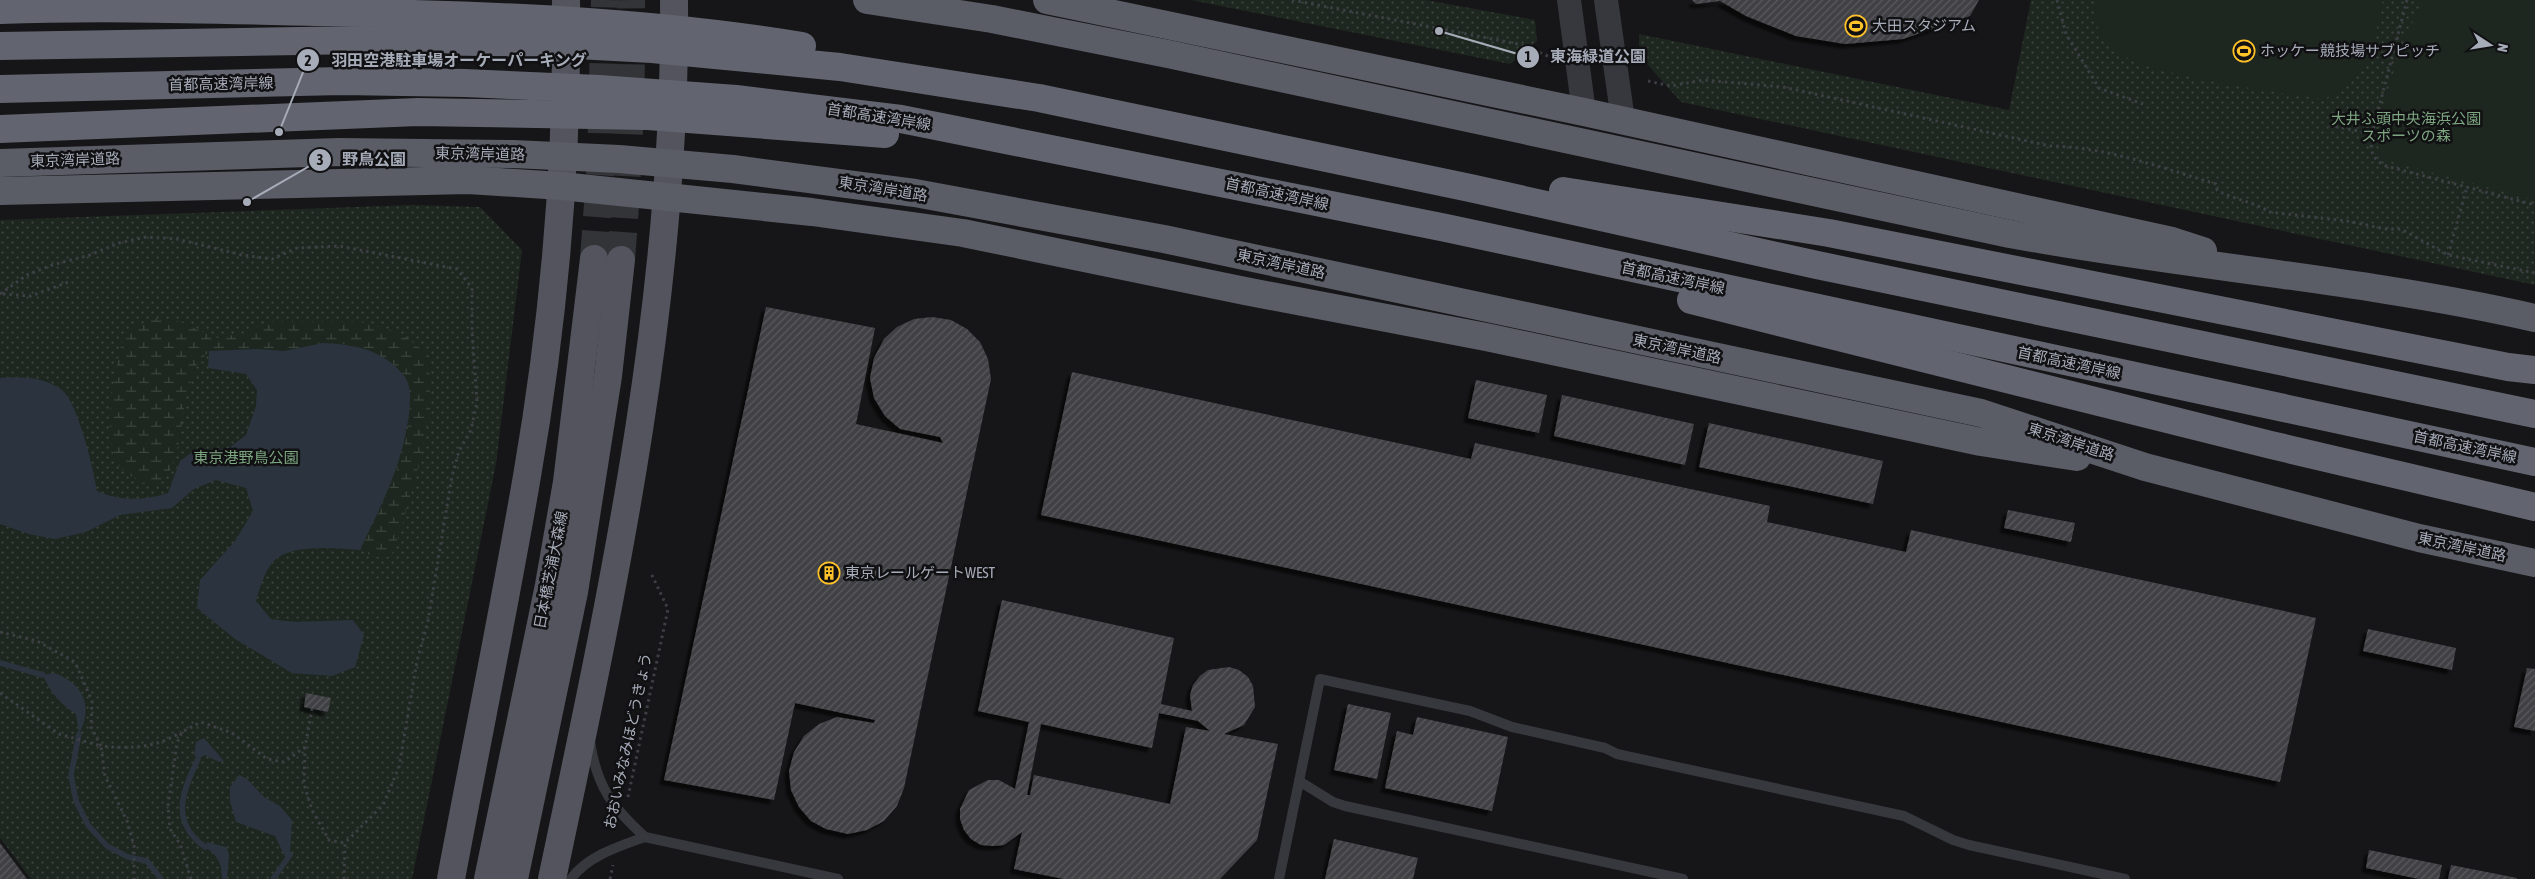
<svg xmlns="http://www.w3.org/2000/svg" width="2535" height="879" viewBox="0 0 2535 879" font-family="'Asap Condensed','Noto Sans JP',sans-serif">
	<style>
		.grass { fill: url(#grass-dots) }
		.wetland { fill: url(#wetland-marsh) }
		.pitch { fill: #1e271f }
		.water { fill: #2b343e }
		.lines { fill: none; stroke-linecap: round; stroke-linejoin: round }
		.stream { stroke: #2b343e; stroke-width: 5.5 }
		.building { fill: url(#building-hatch); fill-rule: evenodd; filter: url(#shadow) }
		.primary-tunnel { stroke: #333438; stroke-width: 28; stroke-dasharray: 28 14; stroke-linecap: butt }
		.path { stroke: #3d3f45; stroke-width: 3; stroke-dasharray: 2.5 4; stroke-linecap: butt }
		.service { stroke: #37383e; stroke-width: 10 }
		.tertiary { stroke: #37383e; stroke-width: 24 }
		.primary { stroke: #53545d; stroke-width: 28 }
		.trunk { stroke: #5a5c66; stroke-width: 28 }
		.motorway { stroke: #62656f; stroke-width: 28 }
		.labels { text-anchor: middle; stroke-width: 5; stroke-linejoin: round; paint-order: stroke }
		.poi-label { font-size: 15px; fill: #a7acb9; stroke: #111113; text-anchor: start }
		.street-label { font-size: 15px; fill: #a7acb9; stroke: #111113 }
		.park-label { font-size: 15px; fill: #7da681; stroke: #111113 }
		.leader { fill: none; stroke: #a7acb9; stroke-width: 2 }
		.callout-dot { fill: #a7acb9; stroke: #111113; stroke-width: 2 }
		.mark-label { font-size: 15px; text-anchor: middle; font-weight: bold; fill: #111 }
		.callout-label { font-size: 16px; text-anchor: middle; font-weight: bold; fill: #a7acb9; stroke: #111113; stroke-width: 5; stroke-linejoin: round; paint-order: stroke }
	</style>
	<defs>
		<pattern id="grass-dots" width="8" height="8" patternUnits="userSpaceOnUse" patternTransform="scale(1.25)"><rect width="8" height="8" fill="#1e271f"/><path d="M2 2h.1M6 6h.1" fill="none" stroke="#3c443d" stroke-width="1.8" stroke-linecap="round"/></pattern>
		<pattern id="wetland-marsh" width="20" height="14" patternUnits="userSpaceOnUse" patternTransform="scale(1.25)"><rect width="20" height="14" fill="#1e271f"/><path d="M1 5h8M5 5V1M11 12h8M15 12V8" fill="none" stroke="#3c443d"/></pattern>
		<pattern id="building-hatch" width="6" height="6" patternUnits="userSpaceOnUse" patternTransform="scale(1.25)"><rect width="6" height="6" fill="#404145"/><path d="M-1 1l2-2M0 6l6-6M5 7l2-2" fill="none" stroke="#595a5e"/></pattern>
		<filter id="shadow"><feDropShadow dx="-4.5" dy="4.5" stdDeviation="1" flood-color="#0009"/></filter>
	</defs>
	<rect width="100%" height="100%" fill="#161618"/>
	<g class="grass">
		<polygon points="1191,0 1426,0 1535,20 1537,41 1510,64"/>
		<polygon points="2031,0 2535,0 2535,285 1681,102 1639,55 1639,34 2009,110"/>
		<polygon points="411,205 480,207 522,250 496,464 412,879 31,879 0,838 0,220"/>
	</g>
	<path class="wetland" d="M153,318L181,322L216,338L245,333L266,322H361L400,333L429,355L430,411L420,461L401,529L391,557H374L360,550C385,498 421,438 406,378L352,344L323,343L284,351L257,349L209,351L196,366L186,396L179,443L170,472L154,490C144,483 130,477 122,469C97,444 117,364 124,333Z"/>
	<g class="pitch">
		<path d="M2095,0H2383L2371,56L2353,80L2325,99C2279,92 2138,76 2109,46C2096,33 2095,17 2095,0Z"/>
		<path d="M2422,0H2535V200L2390,161L2379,151C2373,114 2407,36 2422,0Z"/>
	</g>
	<g class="water">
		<path d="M323,343C354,344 385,350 405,377C412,387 410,402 409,414C402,467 382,503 360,550C337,548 289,543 273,562C264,572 260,588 256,601L271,619L294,622L353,620L364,635L355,667L332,676L292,673L235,639L197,608L200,580L235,541L253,511L246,488L216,480L194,489L172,508L120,515L86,532L55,539L29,534L0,524V378C21,376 45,377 62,390C78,403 94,470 97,491C119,501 144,501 168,493L180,461L191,453L229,448L246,435L256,406L257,390L246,374L208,368L209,351L257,349L284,351Z"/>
		<path d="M55,673C83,684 94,706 79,734L76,714C60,704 50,692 43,675Z"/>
		<polygon points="204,738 224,761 219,762 205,755 198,759 194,755 196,742"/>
		<polygon points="239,775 247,779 264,797 280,806 292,820 290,855 285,857 275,836 236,822 230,801 230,787"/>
		<path d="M207,842L226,847L229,854L227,879H222C222,863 218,856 205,847Z"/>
	</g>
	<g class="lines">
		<g class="stream">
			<polyline points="0,663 43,675"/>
			<polyline points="79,734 71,775 76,801 88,825 107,846 128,857 147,861 161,879"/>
			<path d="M198,759C182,792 170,822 205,847"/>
			<polyline points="273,879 290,855"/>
		</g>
	</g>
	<g class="building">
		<polygon points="1692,0 1979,0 1970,16 1903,39 1845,44 1796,36 1746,16 1720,1 1696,4"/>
		<polygon points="766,307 875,328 856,424 943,443 940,437 900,429 885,416 874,398 870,378 874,358 884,339 897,327 914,319 932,317 951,320 967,329 980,342 988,359 991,379 904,788 897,806 884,821 867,830 848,834 826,829 811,821 799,807 791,790 789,771 794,752 804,736 819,724 837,717 874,723 875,720 795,703 774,800 664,780"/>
		<polygon points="1072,372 1471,459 1475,443 1770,506 1767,522 1906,552 1911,530 2316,618 2280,782 1041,515"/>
		<polygon points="1476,380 1547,395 1539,433 1468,418"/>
		<polygon points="1562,395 1694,424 1685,465 1554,436"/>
		<polygon points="1709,423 1883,461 1873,504 1699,467"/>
		<polygon points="2008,510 2075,523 2071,542 2004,528"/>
		<path d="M1002,600L1174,638L1161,704L1192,711L1190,695L1193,685L1200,676L1208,670L1229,667L1239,670L1248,677L1253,686L1255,707L1244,725L1224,734L1278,744L1257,840L1220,879H1064L1014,869L1022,832L1004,845L993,846L981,845L971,839L964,830L960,819V809L969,790L988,780H999L1015,789L1029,722L978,711ZM1159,713L1198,721L1210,731L1186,727L1170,804L1034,775L1030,795H1027L1041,724L1152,748Z"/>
		<polygon points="2368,629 2456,648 2452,670 2363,651"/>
		<polygon points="2527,668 2535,669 2535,731 2514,727"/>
		<polygon points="306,693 331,698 328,712 304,707"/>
		<polygon points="1348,704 1391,713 1377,779 1334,770"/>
		<polygon points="1417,717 1508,737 1492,811 1385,788 1397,731 1413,735"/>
		<polygon points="1334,839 1418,858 1413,879 1325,879"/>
		<polygon points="0,843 27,879 0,879"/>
		<polygon points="2369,850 2442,865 2439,879 2419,879 2366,868"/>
		<polygon points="2451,865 2517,878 2517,879 2448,879"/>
	</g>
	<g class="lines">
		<g class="primary-tunnel">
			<polyline points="594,259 601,163 605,0"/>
			<path d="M621,260C628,173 632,87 631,0"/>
		</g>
		<g class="path">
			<polyline points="1292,0 1518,44 1550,57"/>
			<polyline points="2057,0 2066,34 2099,88 2143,104"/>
			<path d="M2407,0L2372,134C2370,150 2371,159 2386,166L2535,205"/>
			<path d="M1648,81L1671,86L1703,80L1783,87L2050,146C2106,147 2163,168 2216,184L2217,190C2234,200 2253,201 2269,212L2347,221L2386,229H2401L2448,255L2535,273"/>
			<polyline points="2329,125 2372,134"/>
			<polyline points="2448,255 2467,187"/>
			<polyline points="0,294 27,275 52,265 90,255 119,243 146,237 177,239 242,255 272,259 297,248 339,246 457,269 472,288 472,330 477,402 471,430 459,451 452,476 428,621 417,661 399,767 383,805 345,843 344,879"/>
			<polyline points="3,294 31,296 71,281"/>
			<path d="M0,632L37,641L75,662L92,701L91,727L101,746C129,749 157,748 181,732"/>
			<polyline points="0,693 59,734 101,746 105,776 127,821 134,846 134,879"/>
			<polyline points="305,747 304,784 312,810 329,840 345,843"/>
			<polyline points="628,797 668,609 651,573"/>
			<polyline points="191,879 180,844 170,829 168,806 177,743 182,732 201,722 232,733 267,759 284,762 305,747 312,709"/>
			<polyline points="610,879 613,865"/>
		</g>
		<g class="service">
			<path d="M590,742C597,787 612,807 645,837L838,879"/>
			<polyline points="1299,781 1333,802 1345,806 1683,879"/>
			<path d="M571,879C587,856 620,846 645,837"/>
			<polyline points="1279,879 1320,679 1470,711 1512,727 1605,748 1617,754 1904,816 1953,840 1969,845 2125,879"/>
		</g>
		<g class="tertiary">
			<polyline points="1569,0 1584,112"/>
			<polyline points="1606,0 1623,120"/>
		</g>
		<g class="primary">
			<path d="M451,879C476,745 504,610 527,476C554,321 568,157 566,0"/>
			<polyline points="488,879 549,585 567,482 594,259"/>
			<polyline points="514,879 574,592 608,376 621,260"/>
			<path d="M552,879C613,590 677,297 674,0"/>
		</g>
		<g class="trunk">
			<path d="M867,0L992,19L1168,54L2010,234C2184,266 2362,279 2535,318"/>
			<polyline points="1047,0 1584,112 2172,241 2203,251"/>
			<polyline points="0,163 339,152 513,154 619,159 733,169 915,193 1164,239 1981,413 2145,467 2419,538 2535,563"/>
			<polyline points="0,191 468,180 561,186 812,212 963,233 1245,291 1486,337 1981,442 2077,457"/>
		</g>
		<g class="motorway">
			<path d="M0,10C109,6 218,10 327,12C486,15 645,20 802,46"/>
			<polyline points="0,46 361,40 539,43 652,49 840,67 1039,98 1470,188 1817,265 2535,414"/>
			<polyline points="0,89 342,81 465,83 599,89 736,99 901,119 1446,228 2535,462"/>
			<polyline points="0,129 418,112 648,116 885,134"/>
			<polyline points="1563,191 1829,233 2508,367 2535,370"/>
			<polyline points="1691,300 2271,445 2535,507"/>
		</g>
	</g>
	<defs>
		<g id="stadium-ring" transform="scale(1.125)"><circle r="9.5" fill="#111113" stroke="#ffc228" stroke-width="1.5"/><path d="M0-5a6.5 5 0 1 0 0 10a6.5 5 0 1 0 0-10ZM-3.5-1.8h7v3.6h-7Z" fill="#ffc228"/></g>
		<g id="building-ring" transform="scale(1.125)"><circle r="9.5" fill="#111113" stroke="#ffc228" stroke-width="1.5"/><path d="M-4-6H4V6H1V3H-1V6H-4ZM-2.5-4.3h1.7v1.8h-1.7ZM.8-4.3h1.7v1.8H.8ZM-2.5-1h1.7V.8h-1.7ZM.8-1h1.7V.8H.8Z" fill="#ffc228"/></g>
	</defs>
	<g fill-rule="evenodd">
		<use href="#stadium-ring" x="1856" y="26"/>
		<use href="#stadium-ring" x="2244" y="51"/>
		<use href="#building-ring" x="829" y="573"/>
	</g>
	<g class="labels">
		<g class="poi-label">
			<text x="1872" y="31">大田スタジアム</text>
			<text x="2260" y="56">ホッケー競技場サブピッチ</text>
			<text x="845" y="578">東京レールゲートWEST</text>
		</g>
		<g class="street-label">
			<text transform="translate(221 84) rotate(-1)" y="5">首都高速湾岸線</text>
			<text transform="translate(879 117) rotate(9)" y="5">首都高速湾岸線</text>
			<text transform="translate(480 154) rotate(1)" y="5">東京湾岸道路</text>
			<text transform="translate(75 160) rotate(-2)" y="5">東京湾岸道路</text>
			<text transform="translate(883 189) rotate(9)" y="5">東京湾岸道路</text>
			<text transform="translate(1277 194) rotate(12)" y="5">首都高速湾岸線</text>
			<text transform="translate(1281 264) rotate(12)" y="5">東京湾岸道路</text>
			<text transform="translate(1673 278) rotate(12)" y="5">首都高速湾岸線</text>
			<text transform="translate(1677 349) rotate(12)" y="5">東京湾岸道路</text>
			<text transform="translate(2069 363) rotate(12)" y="5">首都高速湾岸線</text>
			<text transform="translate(2071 442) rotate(18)" y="5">東京湾岸道路</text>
			<text transform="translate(2465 447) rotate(12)" y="5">首都高速湾岸線</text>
			<text transform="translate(2462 547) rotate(12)" y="5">東京湾岸道路</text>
			<text transform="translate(551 570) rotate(-79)" y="5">日本橋芝浦大森線</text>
			<text transform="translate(628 741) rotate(-78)" y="5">おおいみなみほどうきょう</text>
		</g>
		<g class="park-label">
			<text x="2406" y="124">大井ふ頭中央海浜公園<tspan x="2406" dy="17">スポーツの森</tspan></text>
			<text x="246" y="463">東京港野鳥公園</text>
		</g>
	</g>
	<path class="leader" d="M1439 31L1528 57M279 132L308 60M247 202L320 160"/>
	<g class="callout-dot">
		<circle cx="1439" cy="31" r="5"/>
		<circle cx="279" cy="132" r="5"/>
		<circle cx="247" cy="202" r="5"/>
		<circle cx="1528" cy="57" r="12"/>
		<circle cx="308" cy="60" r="12"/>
		<circle cx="320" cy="160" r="12"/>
	</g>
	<g class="mark-label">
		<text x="1528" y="62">1</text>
		<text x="308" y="66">2</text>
		<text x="320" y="165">3</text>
	</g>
	<g class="callout-label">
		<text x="1598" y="62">東海緑道公園</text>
		<text x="459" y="66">羽田空港駐車場オーケーパーキング</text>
		<text x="374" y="165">野鳥公園</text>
	</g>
	<g transform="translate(2490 45) rotate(102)" stroke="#111113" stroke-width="4" paint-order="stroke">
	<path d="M0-4L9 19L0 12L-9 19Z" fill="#a7acb9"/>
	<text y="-8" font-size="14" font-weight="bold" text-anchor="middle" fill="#a7acb9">N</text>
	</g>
</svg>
